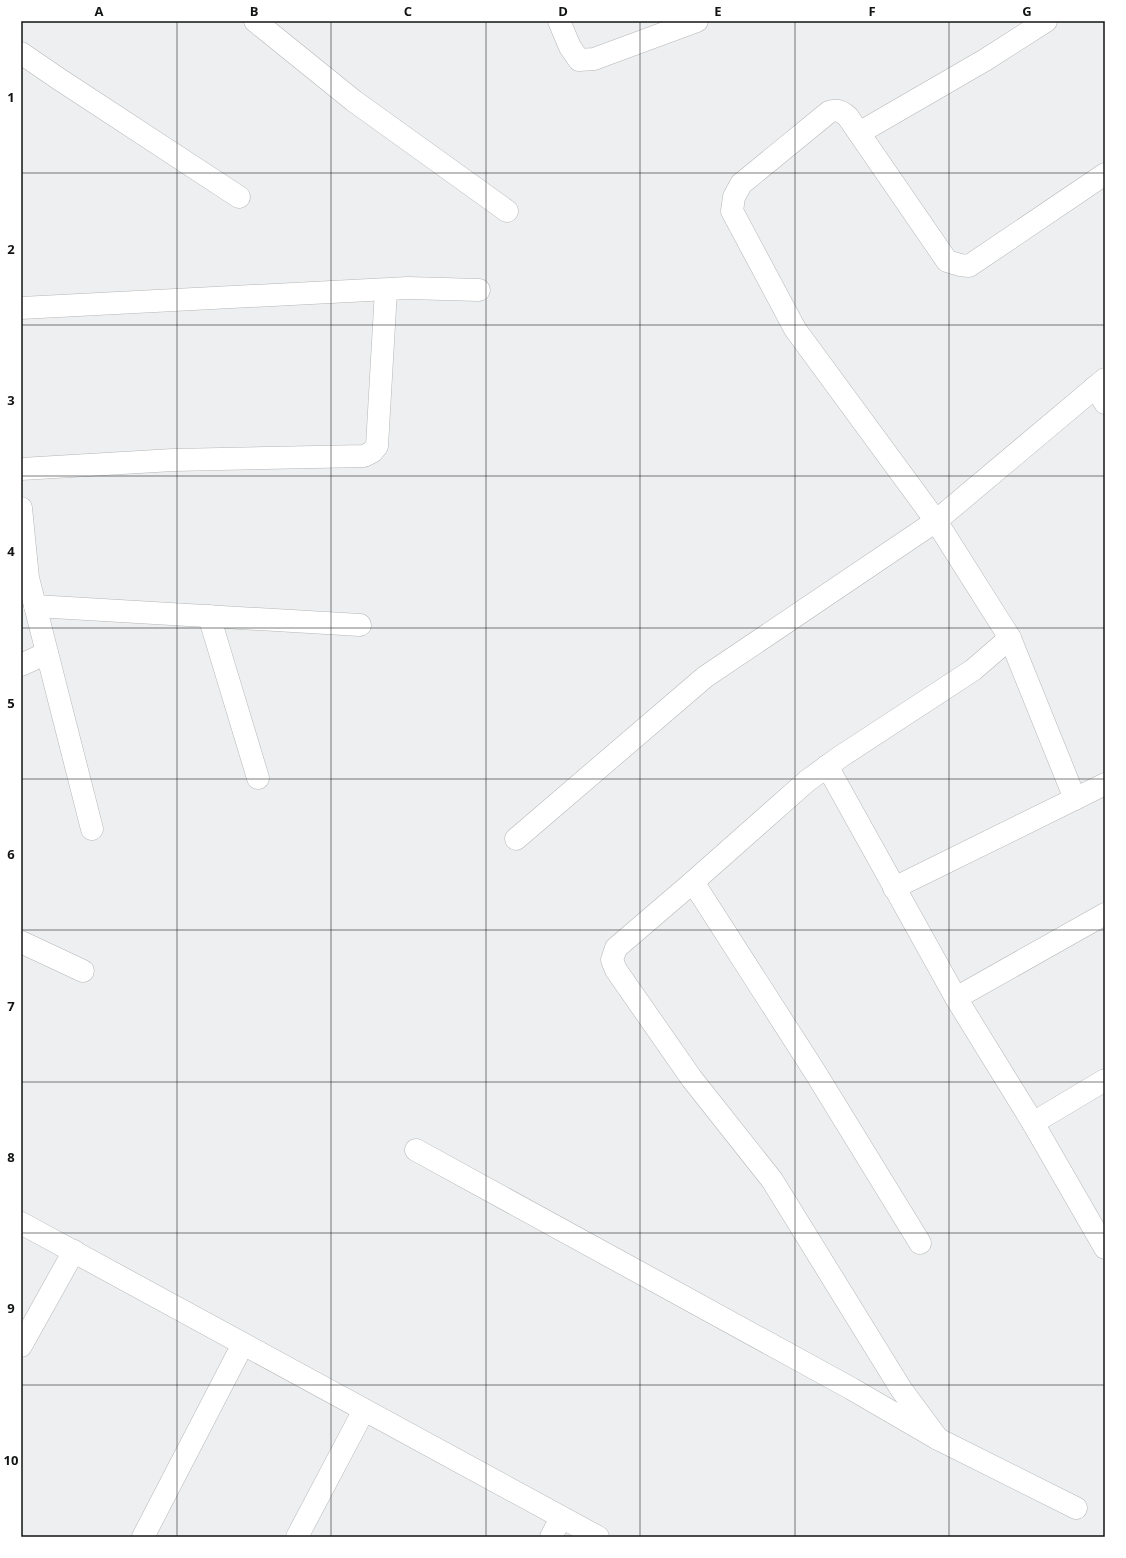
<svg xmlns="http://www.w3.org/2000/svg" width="1126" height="1558" viewBox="0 0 1126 1558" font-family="'Open Sans',sans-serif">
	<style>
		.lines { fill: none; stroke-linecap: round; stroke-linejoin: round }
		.minor-casing { stroke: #b5b6b7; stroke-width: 23 }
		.minor { stroke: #fff; stroke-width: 22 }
		.grid { fill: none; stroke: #121313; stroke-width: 1; stroke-opacity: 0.55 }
		.neatline { fill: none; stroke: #121313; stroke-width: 1.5 }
		.grid-label { font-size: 13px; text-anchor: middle; font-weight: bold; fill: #121313 }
	</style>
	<rect width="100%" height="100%" fill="#eeeff0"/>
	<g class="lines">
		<g class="minor-casing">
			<g id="minor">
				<polyline points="255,21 354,101 507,211"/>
				<polyline points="559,21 570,47 579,60 594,59 697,21"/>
				<polyline points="21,53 59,79 239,197"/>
				<polyline points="859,133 985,60 1046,21"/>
				<polyline points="21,308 408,288 479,290"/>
				<polyline points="1095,387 1105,403"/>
				<polyline points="21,469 173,460 364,456 372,452 377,446 386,290"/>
				<polyline points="21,508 28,578 92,829"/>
				<polyline points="35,606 360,625"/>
				<polyline points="209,616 258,778"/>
				<polyline points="21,665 47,653"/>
				<polyline points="827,766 956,998 1033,1123 1105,1248"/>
				<path d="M1075,799L1010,638L936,521L795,329L732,211L734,197L741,184L829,112C837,109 842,111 848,117L947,261L960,265L969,266L1105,174"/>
				<polyline points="516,839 705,677 936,521 1105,379"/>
				<polyline points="693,882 815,1072 920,1243"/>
				<polyline points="894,888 1105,784"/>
				<polyline points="21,942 83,971"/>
				<polyline points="956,998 1105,914"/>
				<polyline points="1033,1123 1105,1080"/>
				<polyline points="416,1150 852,1389 938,1439 1076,1508"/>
				<polyline points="21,1223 598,1537"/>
				<polyline points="21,1346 74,1251"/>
				<polyline points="938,1439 901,1389 772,1180 692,1079 616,970 612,960 616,948 693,882 807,781 840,757 973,670 1010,638"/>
				<polyline points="143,1537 243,1344"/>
				<polyline points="297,1537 364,1410"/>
				<polyline points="551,1537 561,1518"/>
			</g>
		</g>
		<use href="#minor" class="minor"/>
	</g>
	<path class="grid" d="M177,21V1537M331,21V1537M486,21V1537M640,21V1537M795,21V1537M949,21V1537M21,173H1105M21,325H1105M21,476H1105M21,628H1105M21,779H1105M21,930H1105M21,1082H1105M21,1233H1105M21,1385H1105"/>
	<rect width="1126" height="1558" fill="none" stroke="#ffffff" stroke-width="44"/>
	<rect x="22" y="22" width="1082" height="1514" class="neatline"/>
	<g class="grid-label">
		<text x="99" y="16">A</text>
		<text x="254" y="16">B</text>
		<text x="408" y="16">C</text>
		<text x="563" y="16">D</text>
		<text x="718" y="16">E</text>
		<text x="872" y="16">F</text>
		<text x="1027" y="16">G</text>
		<text x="11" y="102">1</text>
		<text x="11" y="254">2</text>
		<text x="11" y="405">3</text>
		<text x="11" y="556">4</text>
		<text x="11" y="708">5</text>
		<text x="11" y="859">6</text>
		<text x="11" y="1011">7</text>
		<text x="11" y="1162">8</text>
		<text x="11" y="1313">9</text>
		<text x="11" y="1465">10</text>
	</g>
</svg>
